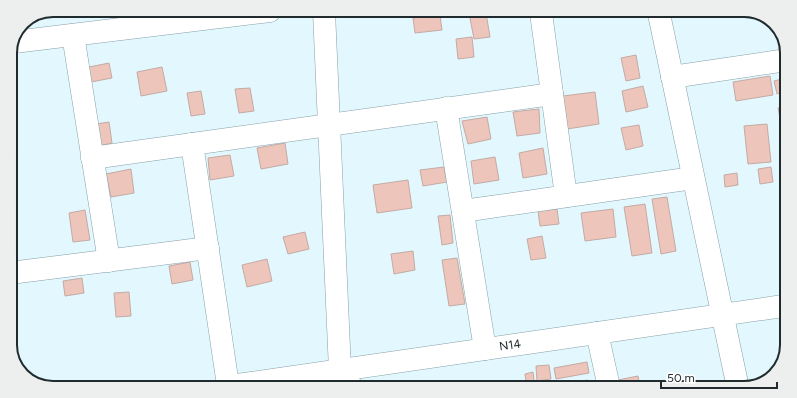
<svg xmlns="http://www.w3.org/2000/svg" width="797" height="398" viewBox="0 0 797 398" font-family="Figtree,sans-serif">
	<style>
		.building { fill: #edc5bb; stroke: #c4aaa4 }
		.lines { fill: none; stroke-linecap: round; stroke-linejoin: round }
		.minor-casing { stroke: #86a0a8; stroke-width: 23 }
		.major-casing { stroke: #86a0a8; stroke-width: 23 }
		.minor { stroke: #fff; stroke-width: 22 }
		.major { stroke: #fff; stroke-width: 22 }
		.labels { text-anchor: middle; stroke-width: 4; stroke-linejoin: round; paint-order: stroke }
		.street-label { font-size: 12px; fill: #212b2e; stroke: #fff }
		.rim { fill: none; stroke: #212b2e; stroke-width: 2 }
	</style>
	<rect width="100%" height="100%" fill="#e2f8fe"/>
	<g class="building">
		<polygon points="469,13 486,13 490,37 474,39"/>
		<polygon points="440,15 442,30 415,33 413,18"/>
		<polygon points="472,37 474,57 458,59 456,39"/>
		<polygon points="636,55 640,78 626,81 621,58"/>
		<polygon points="109,63 112,78 91,82 89,67"/>
		<polygon points="162,67 167,91 141,96 137,72"/>
		<polygon points="770,76 773,95 736,101 733,82"/>
		<polygon points="782,79 785,92 777,94 774,81"/>
		<polygon points="643,86 648,107 626,112 622,91"/>
		<polygon points="250,88 254,111 239,113 235,89"/>
		<polygon points="201,91 205,114 191,116 187,93"/>
		<polygon points="595,92 599,124 567,129 563,96"/>
		<polygon points="786,106 786,117 780,118 778,108"/>
		<polygon points="539,109 540,133 517,136 513,112"/>
		<polygon points="487,117 491,139 468,144 462,121"/>
		<polygon points="109,122 112,143 99,146 96,124"/>
		<polygon points="767,124 771,162 748,164 744,126"/>
		<polygon points="639,125 643,146 626,150 621,128"/>
		<polygon points="285,143 288,164 261,169 257,148"/>
		<polygon points="543,148 547,174 523,178 519,153"/>
		<polygon points="230,155 234,176 210,180 208,158"/>
		<polygon points="495,157 499,180 474,184 471,161"/>
		<polygon points="444,167 447,182 423,186 420,170"/>
		<polygon points="771,167 773,182 760,184 758,169"/>
		<polygon points="131,169 134,193 111,197 106,174"/>
		<polygon points="737,173 738,185 725,187 724,175"/>
		<polygon points="408,180 412,208 377,213 373,185"/>
		<polygon points="667,197 676,251 661,254 652,199"/>
		<polygon points="645,204 652,253 632,256 624,207"/>
		<polygon points="557,209 559,224 540,226 538,211"/>
		<polygon points="613,209 616,237 585,241 581,213"/>
		<polygon points="85,210 90,240 73,242 69,213"/>
		<polygon points="450,215 453,243 442,245 438,216"/>
		<polygon points="305,232 309,249 288,254 283,237"/>
		<polygon points="542,236 546,258 531,260 527,239"/>
		<polygon points="413,251 415,270 394,274 391,254"/>
		<polygon points="457,258 465,304 449,306 442,260"/>
		<polygon points="267,259 272,281 247,287 242,265"/>
		<polygon points="190,262 193,280 172,284 169,266"/>
		<polygon points="82,278 84,293 65,296 63,281"/>
		<polygon points="129,292 131,316 116,317 114,293"/>
		<polygon points="587,362 589,373 556,379 554,368"/>
		<polygon points="549,365 551,379 537,381 536,366"/>
		<polygon points="533,372 535,387 527,387 525,374"/>
		<polygon points="638,376 640,387 619,387 618,380"/>
		<polygon points="588,380 589,387 567,387 566,383"/>
		<polygon points="563,383 563,387 539,387 538,386"/>
	</g>
	<g class="lines">
		<g class="minor-casing">
			<g id="minor">
				<polyline points="324,12 340,370 351,386"/>
				<polyline points="541,13 566,196"/>
				<polyline points="659,14 738,388"/>
				<polyline points="73,35 109,261"/>
				<polyline points="14,42 270,11"/>
				<polyline points="672,77 787,60"/>
				<polyline points="446,108 485,349"/>
				<polyline points="192,144 228,385"/>
				<polyline points="92,158 552,94"/>
				<polyline points="463,211 693,178"/>
				<polyline points="10,273 208,248"/>
				<polyline points="597,333 609,387"/>
			</g>
		</g>
		<g class="major-casing">
			<polyline id="major" points="237,385 783,306"/>
		</g>
		<use href="#minor" class="minor"/>
		<use href="#major" class="major"/>
	</g>
	<g class="labels">
		<g class="street-label">
			<text transform="translate(510 345) rotate(-8)" y="4">N14</text>
		</g>
	</g>
	<path d="M0 0H797V398H0ZM53 17H744A36 36 0 0 1 780 53V345A36 36 0 0 1 744 381H53A36 36 0 0 1 17 345V53A36 36 0 0 1 53 17Z" fill="#edeeee" fill-rule="evenodd"/>
	<path class="rim" d="M53 17H744A36 36 0 0 1 780 53V345A36 36 0 0 1 744 381H53A36 36 0 0 1 17 345V53A36 36 0 0 1 53 17Z"/>
	<path d="M661 382v6h116v-6" fill="none" stroke="#212b2e" stroke-width="2"/>
	<text x="667" y="382" font-size="12" fill="#212b2e" stroke="#ffffff" stroke-width="3" paint-order="stroke">50 m</text>
</svg>
